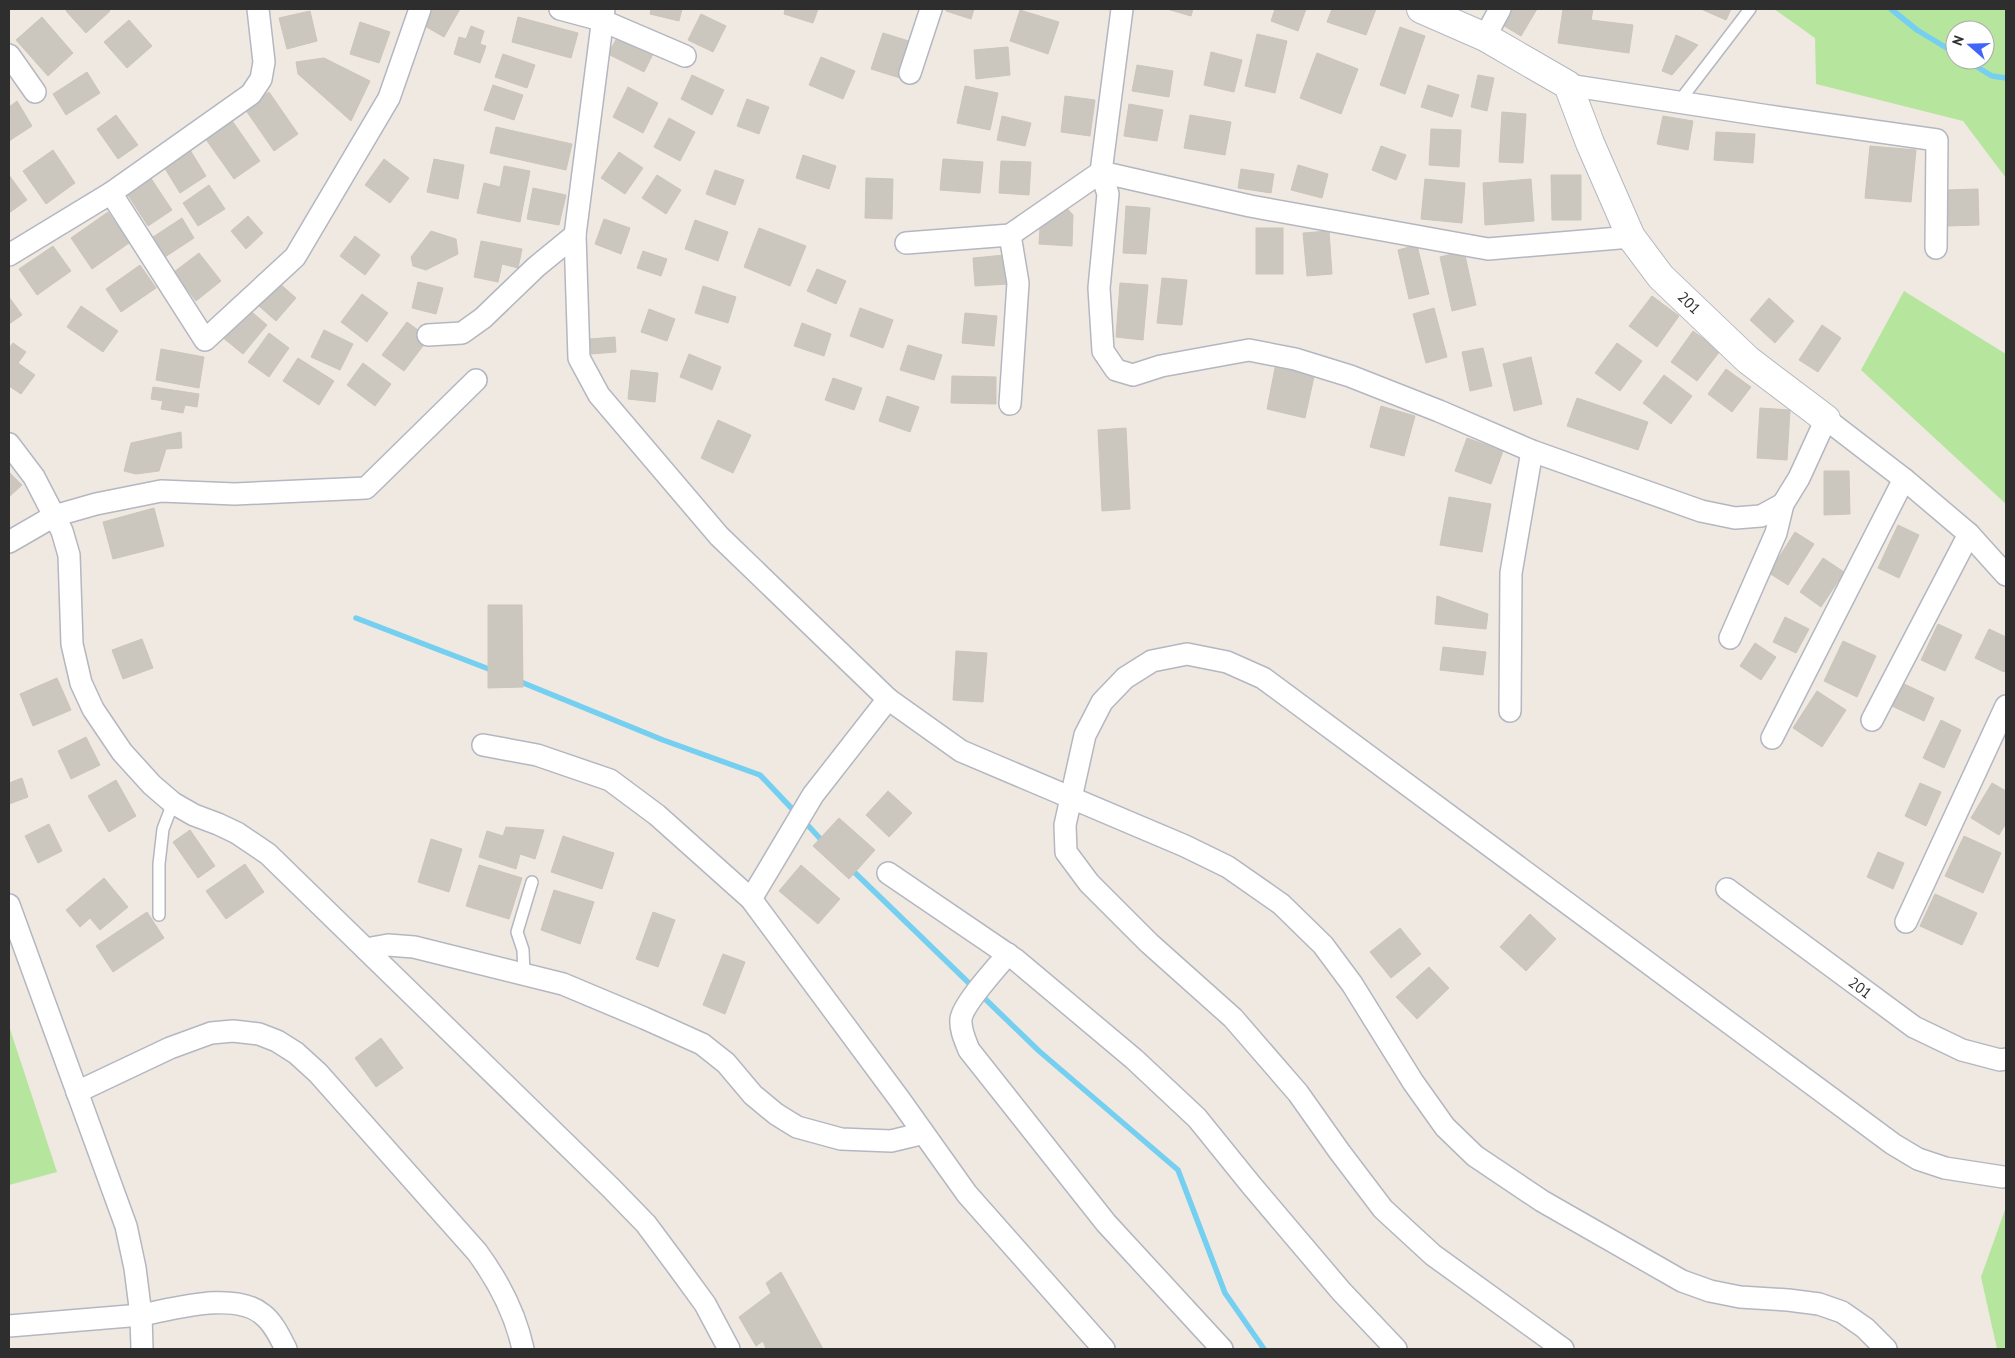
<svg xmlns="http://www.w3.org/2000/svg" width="2015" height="1358" viewBox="0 0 2015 1358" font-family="'PT Sans',sans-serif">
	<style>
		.green { fill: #b6e59e; fill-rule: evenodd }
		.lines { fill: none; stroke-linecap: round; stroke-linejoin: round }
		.stream { stroke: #75cff0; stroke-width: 5.5 }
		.building { fill: #cbc7bf; stroke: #cbc5ba }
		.service-casing { stroke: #b4b7c1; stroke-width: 14 }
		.minor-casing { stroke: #b4b7c1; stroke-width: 24 }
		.tertiary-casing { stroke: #b4b7c1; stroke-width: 30 }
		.service { stroke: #fff; stroke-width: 11 }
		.minor { stroke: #fff; stroke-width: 21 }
		.tertiary { stroke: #fff; stroke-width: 28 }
		.labels { text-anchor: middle; stroke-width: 5; stroke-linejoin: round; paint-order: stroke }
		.street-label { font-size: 15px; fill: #2e2e2e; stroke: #fff }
	</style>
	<rect width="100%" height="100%" fill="#efe9e1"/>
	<g class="green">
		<path d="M1774,9H2006V178L1963,121L1816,84L1815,38ZM1955,30H1985V60H1955Z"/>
		<polygon points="1904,291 2006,354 2006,504 1861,370"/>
		<polygon points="9,1026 57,1172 9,1185"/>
		<polygon points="2006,1207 2006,1349 1997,1349 1981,1277"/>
	</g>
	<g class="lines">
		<g class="stream">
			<polyline points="1891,9 1917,30 1955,53"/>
			<polyline points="1966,60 1992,76 2006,78"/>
			<polyline points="356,618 494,671"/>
			<polyline points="516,680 663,740 760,775 797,814"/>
			<polyline points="804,821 825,844"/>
			<polyline points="849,867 974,988"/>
			<polyline points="980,994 1039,1051 1178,1170 1225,1293 1264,1349"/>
		</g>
	</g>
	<g class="building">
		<polygon points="68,9 108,9 110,11 86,33 66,11"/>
		<polygon points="431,9 460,9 444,37 423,25"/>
		<polygon points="651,9 682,9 679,21 650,14"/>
		<polygon points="785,9 818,9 813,23 784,14"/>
		<polygon points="947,9 974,9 971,19 946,11"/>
		<polygon points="1167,9 1193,9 1191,16"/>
		<polygon points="1275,9 1306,9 1298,31 1271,21"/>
		<polygon points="1332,9 1376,9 1366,35 1327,22"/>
		<polygon points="1510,9 1537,9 1521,36 1501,24"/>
		<polygon points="1563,9 1593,9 1591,20 1633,25 1629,53 1558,43"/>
		<polygon points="1701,9 1731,9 1726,20"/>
		<polygon points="1020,10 1059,22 1048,54 1010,41"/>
		<polygon points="310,11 317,41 287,49 279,18"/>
		<polygon points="701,14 726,26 713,52 688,40"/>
		<polygon points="42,17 73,53 48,76 16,40"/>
		<polygon points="518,17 578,33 571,58 512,42"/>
		<polygon points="129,20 152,46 127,68 104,42"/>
		<polygon points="360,22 390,32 379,63 350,54"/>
		<polygon points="471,26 484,31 480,44 486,46 480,63 454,54 459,37 466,39"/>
		<polygon points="1400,27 1425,36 1405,94 1380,85"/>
		<polygon points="883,33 912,42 900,78 871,69"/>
		<polygon points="1257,34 1287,41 1275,93 1245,86"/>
		<polygon points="1676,35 1698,45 1672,75 1662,71"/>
		<polygon points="618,36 653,54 644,72 608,54"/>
		<polygon points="1008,47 1010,75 976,79 974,50"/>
		<polygon points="1211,52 1242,60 1234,92 1204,85"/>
		<polygon points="1317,53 1358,69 1341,114 1300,98"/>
		<polygon points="503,54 535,65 527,88 495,77"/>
		<polygon points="821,57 855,71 843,99 809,85"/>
		<polygon points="324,58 370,81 351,121 298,74 296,62"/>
		<polygon points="1137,65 1173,71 1169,97 1132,91"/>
		<polygon points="87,72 100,93 66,115 53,94"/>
		<polygon points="692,75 724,90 712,115 681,99"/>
		<polygon points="1478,75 1494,78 1487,111 1471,107"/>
		<polygon points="493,85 523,95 514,120 484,110"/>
		<polygon points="1428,85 1459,95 1452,117 1421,107"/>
		<polygon points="965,86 998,93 990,130 957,123"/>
		<polygon points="628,87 658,103 643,133 613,117"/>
		<polygon points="269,92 298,134 274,151 245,109"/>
		<polygon points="1065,96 1095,100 1090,136 1061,132"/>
		<polygon points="747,99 769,107 759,134 737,126"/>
		<polygon points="17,101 32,126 9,141 9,107"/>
		<polygon points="1129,104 1163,110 1157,141 1124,136"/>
		<polygon points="1502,112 1526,114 1523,163 1499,162"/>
		<polygon points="116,115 138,145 118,159 97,129"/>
		<polygon points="1190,115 1231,122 1225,155 1184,148"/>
		<polygon points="1002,116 1031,123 1025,146 997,140"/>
		<polygon points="1663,116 1693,121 1688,150 1657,144"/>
		<polygon points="669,118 695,132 680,161 654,147"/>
		<polygon points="231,119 260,161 234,179 205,138"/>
		<polygon points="496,127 572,144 566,170 490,153"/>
		<polygon points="1431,129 1461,130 1459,167 1429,165"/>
		<polygon points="1716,132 1755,134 1753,163 1714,160"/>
		<polygon points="1381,146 1406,155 1396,180 1372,170"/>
		<polygon points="1870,146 1916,150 1911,202 1865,198"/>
		<polygon points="53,150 75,183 46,204 23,171"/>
		<polygon points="190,150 206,176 180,193 164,167"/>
		<polygon points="619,152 643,168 625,194 601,178"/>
		<polygon points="803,155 836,166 829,189 796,178"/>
		<polygon points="384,159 409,178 390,203 365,185"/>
		<polygon points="434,159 464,165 458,199 427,192"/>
		<polygon points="943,159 983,162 980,193 940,190"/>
		<polygon points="1001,161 1031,162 1029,195 999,193"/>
		<polygon points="1298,165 1328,174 1322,198 1291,190"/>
		<polygon points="504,166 530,171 520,222 477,213 484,183 500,187"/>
		<polygon points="1241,169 1274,174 1271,193 1238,188"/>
		<polygon points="715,170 744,180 735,205 706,194"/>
		<polygon points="9,175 27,200 9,213"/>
		<polygon points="657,175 681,190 666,214 642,198"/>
		<polygon points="1551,175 1581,175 1581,220 1552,220"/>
		<polygon points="150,177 172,210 148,226 126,192"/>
		<polygon points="866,178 893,179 892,219 865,218"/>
		<polygon points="1425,179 1465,183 1462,223 1421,219"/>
		<polygon points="1531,179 1534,221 1485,225 1483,183"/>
		<polygon points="209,185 225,209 198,226 183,203"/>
		<polygon points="533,188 566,195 559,225 527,219"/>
		<polygon points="1978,189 1979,225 1948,226 1947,190"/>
		<polygon points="1064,205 1073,215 1072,246 1039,244 1040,227"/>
		<polygon points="1126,206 1150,208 1146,254 1123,253"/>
		<polygon points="108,212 129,243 92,269 71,238"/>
		<polygon points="248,216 263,233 246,249 231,231"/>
		<polygon points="182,218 194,238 165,257 153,237"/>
		<polygon points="604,219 630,228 621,254 595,244"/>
		<polygon points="695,220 728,232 718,261 685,249"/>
		<polygon points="759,228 806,246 790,286 744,267"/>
		<rect x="1256" y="228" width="27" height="46"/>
		<polygon points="431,231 456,239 458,254 426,270 413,266 411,257"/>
		<polygon points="1329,231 1332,274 1307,276 1303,233"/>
		<polygon points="355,236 380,255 365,275 340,256"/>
		<polygon points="481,241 522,249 518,268 502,264 498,282 474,277"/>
		<polygon points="1417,245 1429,294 1409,299 1398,250"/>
		<polygon points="53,246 71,271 37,295 19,269"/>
		<polygon points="643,251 667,259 661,276 637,268"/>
		<polygon points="1464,251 1476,305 1452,311 1440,257"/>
		<polygon points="199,253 221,281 196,301 174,272"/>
		<polygon points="1005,255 1008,284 975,286 973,258"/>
		<polygon points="140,265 156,288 121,312 106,289"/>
		<polygon points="817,269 846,281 836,304 807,291"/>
		<polygon points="1162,278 1187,280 1182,325 1157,323"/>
		<polygon points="418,282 443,288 436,314 412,308"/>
		<polygon points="279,283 296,298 276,321 259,306"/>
		<polygon points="1120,283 1148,285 1143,340 1116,337"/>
		<polygon points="703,286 736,297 728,323 695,313"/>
		<polygon points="362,294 388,313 367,342 341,322"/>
		<polygon points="1652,296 1679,316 1657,347 1629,326"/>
		<polygon points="9,297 22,315 9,324"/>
		<polygon points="1769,298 1794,321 1775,343 1750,320"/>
		<polygon points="81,306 118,331 103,352 67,327"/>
		<polygon points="246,307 267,325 243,354 222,337"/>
		<polygon points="860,308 893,320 883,348 850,336"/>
		<polygon points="1434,308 1447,357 1426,363 1413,314"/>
		<polygon points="649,309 675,319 667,341 641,332"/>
		<polygon points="965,313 997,316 994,346 962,343"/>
		<polygon points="407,322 429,338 404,371 382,355"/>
		<polygon points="802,323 831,334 824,356 794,346"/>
		<polygon points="1822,325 1841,338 1818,372 1799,360"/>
		<polygon points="324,330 353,344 340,370 311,357"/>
		<polygon points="1693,331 1720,351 1697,381 1671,362"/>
		<polygon points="269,333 289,348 269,377 248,362"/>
		<polygon points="615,337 616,352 591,354 590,339"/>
		<polygon points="13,343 26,352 18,363 35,375 21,394 9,386 9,348"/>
		<polygon points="1617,343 1642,361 1620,391 1595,373"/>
		<polygon points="908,345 942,355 934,380 900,370"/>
		<polygon points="1483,348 1492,386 1470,391 1462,352"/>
		<polygon points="161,349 204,357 199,388 156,380"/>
		<polygon points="689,354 721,367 712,390 680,377"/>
		<polygon points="1531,357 1542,404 1514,411 1503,364"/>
		<polygon points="298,358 334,381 319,405 283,381"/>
		<polygon points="363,363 391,384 375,406 347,385"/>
		<polygon points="1276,363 1315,372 1305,418 1267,409"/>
		<polygon points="1726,369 1751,387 1732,412 1708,394"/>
		<polygon points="631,370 658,373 655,402 628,399"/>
		<polygon points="1664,375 1692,396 1671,424 1643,403"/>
		<polygon points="952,376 996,377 996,404 951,403"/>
		<polygon points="833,378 862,388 854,410 825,400"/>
		<polygon points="153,387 199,394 197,407 185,405 183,413 161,409 163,401 151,399"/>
		<polygon points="887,396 919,407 910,432 879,421"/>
		<polygon points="1577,398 1648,422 1638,450 1567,426"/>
		<polygon points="1381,406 1415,416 1404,456 1370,447"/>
		<polygon points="1760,408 1790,410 1787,460 1757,458"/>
		<polygon points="718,420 751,435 733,473 701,458"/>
		<polygon points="1126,428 1130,509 1102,511 1098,430"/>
		<polygon points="181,432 182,448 166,449 159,471 136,474 124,471 131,443"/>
		<polygon points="1467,438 1503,451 1491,484 1455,471"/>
		<polygon points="1824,471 1849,471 1850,514 1824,515"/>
		<polygon points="9,472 22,485 9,497"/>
		<polygon points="1449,497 1491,504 1482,552 1440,545"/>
		<polygon points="154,508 164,546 113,559 103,522"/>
		<polygon points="1898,525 1919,535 1899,578 1878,568"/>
		<polygon points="1795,532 1814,544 1788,585 1769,573"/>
		<polygon points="1823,558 1844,572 1821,607 1800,592"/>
		<polygon points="1437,596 1488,614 1486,629 1435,624"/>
		<polygon points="488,605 522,605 523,687 488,688"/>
		<polygon points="1785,617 1809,629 1796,653 1773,642"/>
		<polygon points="1938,624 1962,635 1945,671 1921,660"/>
		<polygon points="1989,629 2006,637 2006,668 2004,672 1975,658"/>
		<polygon points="142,639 153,668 123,679 112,650"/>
		<polygon points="1843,641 1876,656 1857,697 1824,681"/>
		<polygon points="1755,643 1776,657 1761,680 1740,666"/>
		<polygon points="1443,647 1486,652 1483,675 1440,670"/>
		<polygon points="956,651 987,653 983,702 953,700"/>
		<polygon points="57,678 71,710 33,726 20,694"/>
		<polygon points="1902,683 1934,698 1924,721 1892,706"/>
		<polygon points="1817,691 1846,710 1822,747 1793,728"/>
		<polygon points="1941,720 1961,730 1944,768 1923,758"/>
		<polygon points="86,737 100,765 71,779 58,751"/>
		<polygon points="22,778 28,797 9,804 9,783"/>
		<polygon points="116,780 136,816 109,832 88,796"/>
		<polygon points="1920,783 1941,792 1926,826 1905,816"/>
		<polygon points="1992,783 2006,791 2006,823 1999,835 1971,818"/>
		<polygon points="888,791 912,813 889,837 866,815"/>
		<polygon points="839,818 875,850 849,879 813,846"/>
		<polygon points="49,824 62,851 38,863 25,836"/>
		<polygon points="506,827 544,830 535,859 520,854 516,869 479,857 487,831 503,836"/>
		<polygon points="190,830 215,866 198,878 173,842"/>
		<polygon points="563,836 614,853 602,889 551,872"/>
		<polygon points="1964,836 2001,853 1983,893 1945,876"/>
		<polygon points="431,839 462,849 449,892 418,882"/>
		<polygon points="1878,852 1904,863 1893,889 1867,877"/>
		<polygon points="245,864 264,892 226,919 206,891"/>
		<polygon points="479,865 522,878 509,919 466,906"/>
		<polygon points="801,865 840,899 818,924 779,891"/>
		<polygon points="104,878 128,907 100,930 90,918 80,927 66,910"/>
		<polygon points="554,890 594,902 580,944 541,930"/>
		<polygon points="1935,894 1977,913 1962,945 1920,926"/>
		<polygon points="147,912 164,938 113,972 96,946"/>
		<polygon points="653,912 675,920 658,967 636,959"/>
		<polygon points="1530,914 1556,939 1526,971 1500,947"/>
		<polygon points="1400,928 1421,954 1391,978 1370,952"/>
		<polygon points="723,954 745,962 725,1014 703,1005"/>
		<polygon points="1429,967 1449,988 1417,1019 1396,997"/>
		<polygon points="381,1038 403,1068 376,1087 355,1058"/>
		<polygon points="781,1272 823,1349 766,1349 763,1341 756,1346 739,1317 771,1293 766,1283"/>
	</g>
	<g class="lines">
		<g class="service-casing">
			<g id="service">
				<polyline points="1678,103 1750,9"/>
				<polyline points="159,915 159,864 163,829 173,803"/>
				<polyline points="524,974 523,950 517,932 532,882"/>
			</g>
		</g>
		<g class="minor-casing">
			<g id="minor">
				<polyline points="560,9 601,20 685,56"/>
				<polyline points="604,9 575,235 579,358 599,395 719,536 888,699 961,751 1185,846 1228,867 1281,904 1323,945 1352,984 1413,1082 1445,1127 1475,1156 1542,1201 1682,1281 1710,1291 1740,1297 1788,1300 1819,1304 1842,1312 1865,1328 1886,1349"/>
				<polyline points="1485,37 1500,9"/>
				<polyline points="9,55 35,92"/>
				<polyline points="910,73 931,9"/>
				<polyline points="1568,85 1762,115 1937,140 1936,248"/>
				<polyline points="1101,172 1108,194 1099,288 1103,351 1116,370 1133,375 1161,366 1249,350 1295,359 1350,376 1439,411 1532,451 1701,511 1735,518 1761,516 1783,504"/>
				<polyline points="1101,172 1250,206 1488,249 1631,237"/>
				<polyline points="111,193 205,340 295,257 389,98 420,9"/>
				<polyline points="1010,235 1018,283 1010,404"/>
				<polyline points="906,243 1010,235 1101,172 1122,9"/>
				<polyline points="9,255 111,193 251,94 261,79 264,62 258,9"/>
				<polyline points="428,335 462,333 483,318 536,267 575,235"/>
				<polyline points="9,444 34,477 62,531 69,555 72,644 81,683 93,709 122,752 152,785 173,803 194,815 218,824 237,833 268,854 611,1188 646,1224 678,1267 705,1304 729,1349"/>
				<polyline points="9,542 54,516 96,504 161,491 235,494 366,488 476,380"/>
				<polyline points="1730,638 1776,533 1783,504 1799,478 1826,419 1904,479 1969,534 2006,575"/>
				<polyline points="1510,711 1511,573 1532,451"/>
				<polyline points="1872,720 1969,534"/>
				<polyline points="1772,738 1904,479"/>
				<polyline points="483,745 537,755 610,780 657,815 751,899 900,1100 967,1194 1104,1349"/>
				<polyline points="888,873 1016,960 1134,1059 1197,1118 1252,1186 1341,1291 1396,1349"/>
				<polyline points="1727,889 1914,1027 1962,1050 2000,1060 2006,1059"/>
				<polyline points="751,899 813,795 888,699"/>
				<path d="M9,905L126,1226L135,1268L141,1315C174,1309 234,1291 262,1314C273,1322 280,1337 286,1349"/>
				<polyline points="1906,922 2006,706"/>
				<polyline points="366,949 388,945 414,947 563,984 644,1018 702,1044 726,1063 753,1095 776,1114 797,1127 841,1139 891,1141 916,1135 922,1131"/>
				<path d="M1008,954C997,967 963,1004 961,1019C960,1030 965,1040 969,1050L1106,1223L1222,1349"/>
				<path d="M77,1092L170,1048L211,1033L233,1031L259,1034L277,1041L296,1053L318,1073L477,1252C499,1282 515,1312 523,1349"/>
				<polyline points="9,1326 141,1315 142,1349"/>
				<polyline points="1563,1349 1433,1255 1383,1209 1339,1151 1298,1093 1233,1018 1149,943 1089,883 1066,852 1065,825 1085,735 1102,702 1125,678 1152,661 1187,654 1227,662 1263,678 1893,1144 1918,1159 1945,1168 2003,1177"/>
			</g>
		</g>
		<g class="tertiary-casing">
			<polyline id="tertiary" points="1421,9 1485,37 1568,85 1590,143 1631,237 1661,277 1748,360 1826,419"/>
		</g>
		<use href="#service" class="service"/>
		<use href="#minor" class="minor"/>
		<use href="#tertiary" class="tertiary"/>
	</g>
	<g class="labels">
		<g class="street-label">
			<text transform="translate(1689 303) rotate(44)" y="5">201</text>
			<text transform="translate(1860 988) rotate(37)" y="5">201</text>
		</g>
	</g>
	<rect width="2015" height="1358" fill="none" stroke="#2e2e2e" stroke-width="20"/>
	<g transform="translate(1970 45) rotate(290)"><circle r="24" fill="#ffffff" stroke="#ababab"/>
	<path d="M0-4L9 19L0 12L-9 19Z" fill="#4264fb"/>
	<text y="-8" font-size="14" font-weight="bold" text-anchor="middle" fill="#2e2e2e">N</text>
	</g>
</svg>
